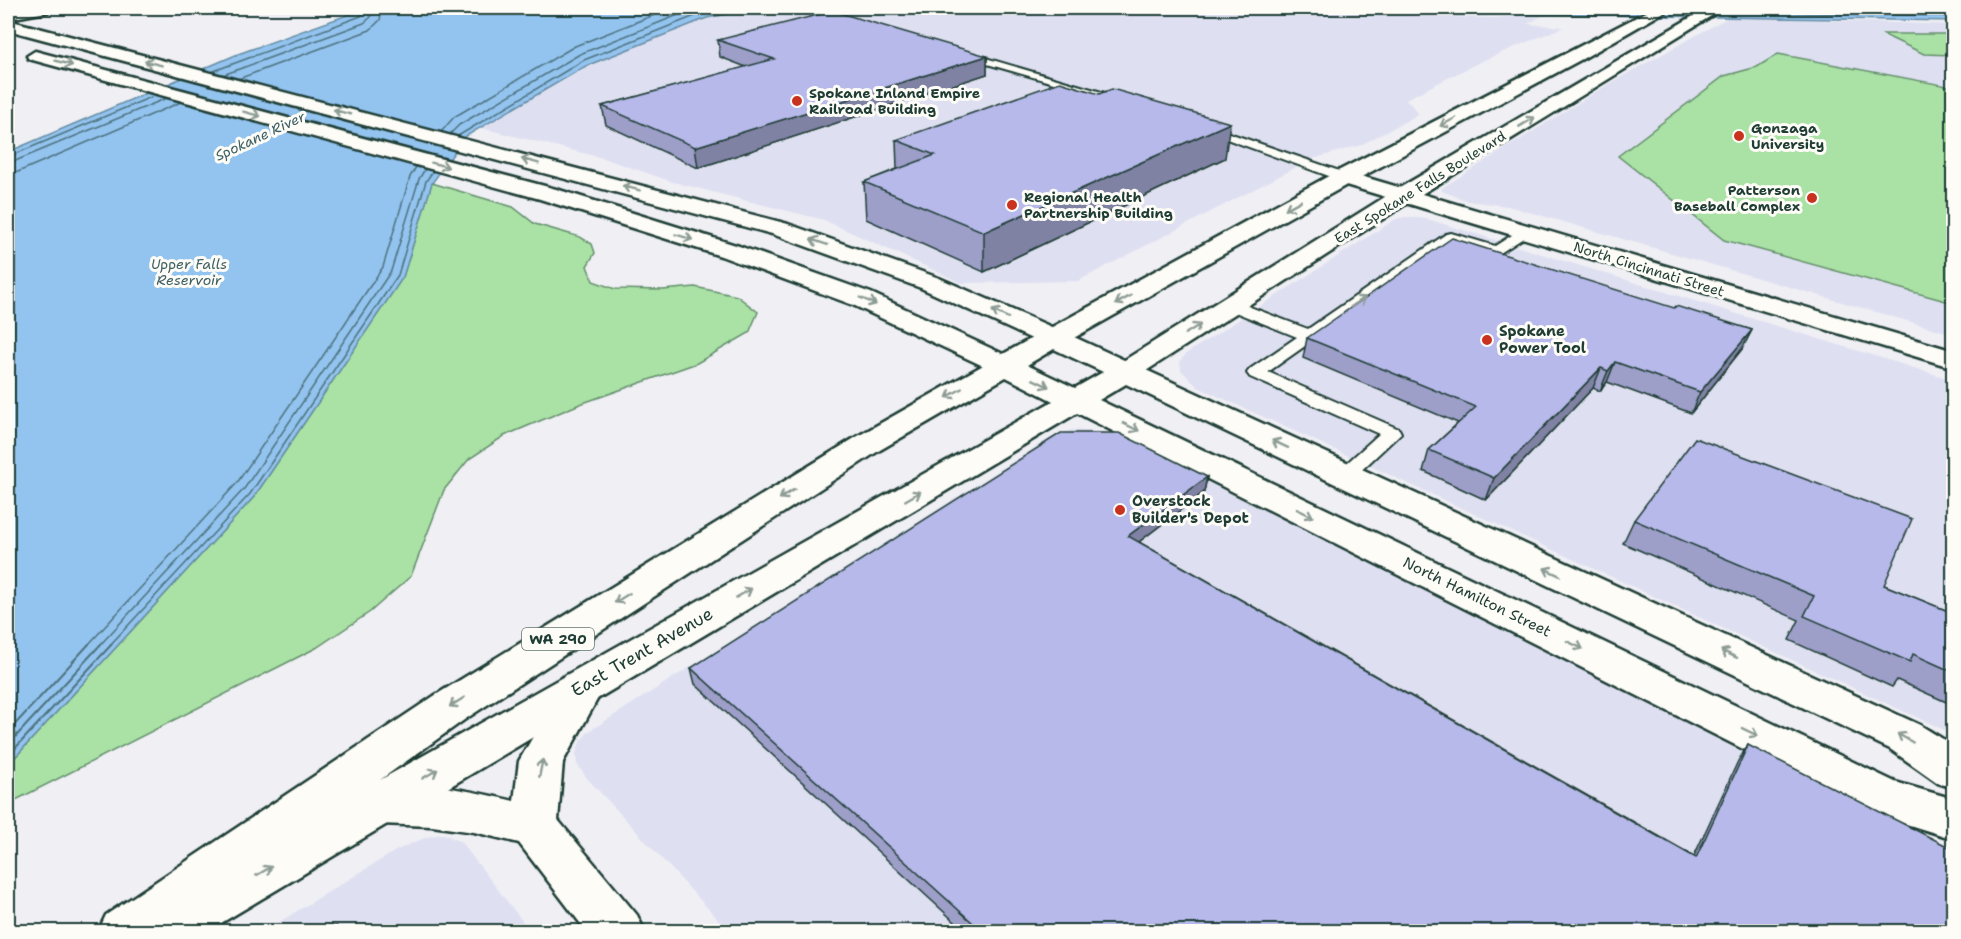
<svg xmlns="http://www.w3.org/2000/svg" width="1961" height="939" viewBox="0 0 1961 939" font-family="'Shantell Sans',sans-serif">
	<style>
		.built { fill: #dedff1 }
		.green { fill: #aae1a5; stroke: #648f6c; stroke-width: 1.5 }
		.water { fill: #93c3ef; stroke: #658da4; stroke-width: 1.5 }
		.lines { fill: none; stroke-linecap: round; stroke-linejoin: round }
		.shore-far1 { stroke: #4d737f; stroke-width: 1.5 }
		.shore { stroke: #4d737f; stroke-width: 2 }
		.service-casing { stroke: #1f3d34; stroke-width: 4 }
		.minor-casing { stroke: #1f3d34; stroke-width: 5 }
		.tertiary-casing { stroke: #1f3d34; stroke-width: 5 }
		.secondary-casing { stroke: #1f3d34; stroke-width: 5 }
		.primary-casing { stroke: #1f3d34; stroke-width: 5 }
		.motorway-casing { stroke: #1f3d34; stroke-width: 5 }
		.service { fill: #fdfcf7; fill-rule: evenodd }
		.minor { fill: #fdfcf7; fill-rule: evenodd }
		.tertiary { fill: #fdfcf7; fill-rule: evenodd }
		.secondary { fill: #fdfcf7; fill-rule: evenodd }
		.primary { fill: #fdfcf7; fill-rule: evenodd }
		.motorway { fill: #fdfcf7; fill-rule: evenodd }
		.wall { fill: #9d9fc9; stroke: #1f3d34; stroke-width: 1.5 }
		.shaded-wall { fill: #8082a4; stroke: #1f3d34; stroke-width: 1.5 }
		.building { fill: #b7b9ea; stroke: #1f3d34; stroke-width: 1.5 }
		.oneway { stroke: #8e9c96 }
		.poi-dot { fill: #c8321e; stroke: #fdfcf7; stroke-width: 2 }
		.labels { text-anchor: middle; stroke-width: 6; stroke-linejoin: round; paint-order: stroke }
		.far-poi-label { font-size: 14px; font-weight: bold; fill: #1f3d34; stroke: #fdfcf7; text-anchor: start }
		.far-water-label { font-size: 14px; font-style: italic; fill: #3c5e63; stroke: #fdfcf7 }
		.far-street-label { font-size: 14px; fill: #1f3d34; stroke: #fdfcf7 }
		.shield { fill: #fdfcf7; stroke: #62766e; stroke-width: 1.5 }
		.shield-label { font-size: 14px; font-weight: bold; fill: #1f3d34 }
		.poi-label { font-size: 15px; font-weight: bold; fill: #1f3d34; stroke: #fdfcf7; text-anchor: start }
		.street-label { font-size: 15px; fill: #1f3d34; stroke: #fdfcf7 }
		.near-street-label { font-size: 18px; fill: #1f3d34; stroke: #fdfcf7 }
	</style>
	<rect width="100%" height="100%" fill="#efeff4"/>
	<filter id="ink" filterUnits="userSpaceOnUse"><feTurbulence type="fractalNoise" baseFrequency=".0167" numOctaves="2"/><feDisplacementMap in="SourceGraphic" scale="12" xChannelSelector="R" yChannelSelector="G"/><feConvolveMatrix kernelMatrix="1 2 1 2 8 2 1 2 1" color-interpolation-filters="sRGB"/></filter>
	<g filter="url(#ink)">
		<g class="built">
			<polygon points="443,8 1351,8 1419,16 1493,18 1546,14 1527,24 1563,27 1484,60 1406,99 1419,114 1361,145 1312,159 1078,281 962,283 824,220 673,182 603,158 300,83"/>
			<polygon points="1729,17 1953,25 1953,334 1508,206 1468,201 1442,191 1442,188 1607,85"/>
			<polygon points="1405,217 1427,219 1953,380 1953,734 1198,387 1181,370 1180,361 1187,353 1396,219"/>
			<polygon points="1072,430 1103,432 1123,440 1953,851 1953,931 729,931 586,777 577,764 576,753 580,742 588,732 1050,438"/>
			<polygon points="443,834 461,842 530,931 263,932 397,850 427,837"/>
		</g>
		<g class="green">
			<polygon points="1882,34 1953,34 1953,55 1924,54"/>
			<polygon points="1778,54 1953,87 1953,303 1724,240 1618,156 1724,76 1757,67"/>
			<polygon points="432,183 513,207 535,224 580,237 592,244 595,253 587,266 593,281 615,289 663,290 695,287 737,296 758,312 749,333 697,363 580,404 504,436 469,459 444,490 411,576 370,612 316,648 8,804 8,765 254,497 403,277"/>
		</g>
		<g class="water">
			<polygon points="367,8 757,8 707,18 586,66 466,136 432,183 403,277 254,497 8,765 8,152 238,54"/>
			<polygon points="1364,8 1953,8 1954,21 1542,14 1460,15"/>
		</g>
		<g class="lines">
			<g class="shore-far1">
				<polyline points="1440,8 1647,10"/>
				<polyline points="1722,11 1954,16"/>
				<polyline points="211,72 361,16 366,8"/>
				<polyline points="223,75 364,23 371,17 373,8"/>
				<polyline points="238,79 370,30 380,20 382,8"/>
				<polyline points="441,132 454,117 575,46 672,8"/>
				<polyline points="450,134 459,125 580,54 696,8"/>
				<polyline points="458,136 584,60 705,12 727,8"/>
				<polyline points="8,157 156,95"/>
				<polyline points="8,164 167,98"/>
				<polyline points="8,173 18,172 181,102"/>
				<polyline points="88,645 237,483 383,267 410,177 416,167"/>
				<polyline points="100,645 244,489 391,271 419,179 425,169"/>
				<polyline points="110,645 250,494 398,275 426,181 433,171"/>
			</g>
			<g class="shore">
				<polyline points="8,732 89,644"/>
				<polyline points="8,745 101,644"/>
				<polyline points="8,756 112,644"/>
			</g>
			<g class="service-casing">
				<g id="service">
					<polygon points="959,52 965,52 1129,100 1128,102 1120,102 959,56"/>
					<polygon points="1203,124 1348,174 1350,177 1348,180 1340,180 1199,129 1197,127"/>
					<polygon points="1523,228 1528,229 1530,232 1528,235 1497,255 1453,242 1268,372 1399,429 1401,433 1352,479 1338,479 1335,475 1338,471 1379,434 1250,377 1247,373 1250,369 1297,337 1225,308 1223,305 1225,302 1237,302 1308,329 1446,234 1451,233 1495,246"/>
				</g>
			</g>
			<g class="minor-casing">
				<g id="minor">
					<polygon points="1344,171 1954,351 1954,368 1336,182 1333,177 1336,172"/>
					<path d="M584,669L599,674L605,685L563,762L558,820L637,915L645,932H587L519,843L474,832L432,826L379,824L363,818L356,804L363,790C406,775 469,791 514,801L519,761L569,674Z"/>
				</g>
			</g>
			<g class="tertiary-casing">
				<polygon id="tertiary" points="25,8 54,8 47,12 8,19 8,11"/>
			</g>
			<g class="secondary-casing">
				<g id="secondary">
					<polygon points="1654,8 1671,8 1584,58 1352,182 1063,344 1053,346 1043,344 1039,338 1043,332 1336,172"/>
					<polygon points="1707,8 1724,8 1412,200 1135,378 1125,381 1115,378 1110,372 1115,366 1396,190"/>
				</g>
			</g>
			<g class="primary-casing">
				<path id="primary" d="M1053,330L1063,332L1920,725L1954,746V788L1938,783L1890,749L1126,384L1099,400L1895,782L1954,799V839L1868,812L1077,413L206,932H98L106,915L434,696L858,436L994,359L1043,332ZM1054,349L1103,372L1075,388L1027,365ZM1006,377L1053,401L380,780L464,720L880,450Z"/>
			</g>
			<g class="motorway-casing">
				<g id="motorway">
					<polygon points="8,20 788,224 939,278 1063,332 1067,338 1063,344 1053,346 1043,344 921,288 772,234 8,30"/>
					<polygon points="35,51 556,189 739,246 871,293 1014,359 1018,365 1014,371 1004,374 994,371 853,305 721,256 540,199 29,59 27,56"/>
				</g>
			</g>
			<use href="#service" class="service"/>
			<use href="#minor" class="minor"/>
			<use href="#tertiary" class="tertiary"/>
			<use href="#secondary" class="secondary"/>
			<use href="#primary" class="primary"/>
			<use href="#motorway" class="motorway"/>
		</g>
		<g class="wall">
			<polygon points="718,40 987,56 987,74 698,168 606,125 602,106 746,67 720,57"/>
			<polygon points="896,140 1225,158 984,272 866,219 864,182 897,169"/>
			<polygon points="1674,308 1752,330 1742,349 1691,413 1607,382 1600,391 1593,388 1486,500 1423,471 1429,450 1458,423 1303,358 1307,338"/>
			<polygon points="1207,477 1204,492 1139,542 1694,856 1738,761 1748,745 1953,932 966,932 695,684 691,668"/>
			<polygon points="1634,520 1884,585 1953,613 1953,705 1897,680 1892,687 1789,640 1799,620 1623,543"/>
		</g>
		<g class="shaded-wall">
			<polygon points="987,56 987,74 698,168 695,147"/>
			<polygon points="1230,123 1225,158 984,272 984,232"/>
			<polygon points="1752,330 1742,349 1691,413 1700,392"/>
			<polygon points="1615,362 1607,382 1600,391 1608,371"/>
			<polygon points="1601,368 1593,388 1486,500 1494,478"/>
			<polygon points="1207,477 1204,492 1127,551 1128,536"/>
		</g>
		<g class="building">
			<polygon points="833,11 987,56 695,147 602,106 774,59 718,40"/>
			<polygon points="1060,82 1099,94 1112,89 1230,123 984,232 864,182 935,155 896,140"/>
			<polygon points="1452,238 1674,308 1676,306 1752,330 1700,392 1615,362 1608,371 1601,368 1494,478 1429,450 1476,407 1307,338"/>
			<polygon points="1061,433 1119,433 1207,477 1128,536 1696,858 1748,745 1953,849 1953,932 983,932 691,668"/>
			<polygon points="1695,438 1912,519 1884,585 1953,613 1953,672 1913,654 1910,662 1804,616 1814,596 1634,520"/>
			<polygon points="337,926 336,932 268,932 270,930"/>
		</g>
		<defs><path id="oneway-shaft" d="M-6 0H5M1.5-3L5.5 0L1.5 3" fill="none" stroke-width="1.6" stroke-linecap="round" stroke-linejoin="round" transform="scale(1.5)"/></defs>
		<g class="oneway">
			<use href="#oneway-shaft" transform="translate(64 63) rotate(15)"/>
			<use href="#oneway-shaft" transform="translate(153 63) rotate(-165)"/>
			<use href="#oneway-shaft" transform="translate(342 112) rotate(-165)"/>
			<use href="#oneway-shaft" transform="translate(252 114) rotate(15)"/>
			<use href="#oneway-shaft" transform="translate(1448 122) rotate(152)"/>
			<use href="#oneway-shaft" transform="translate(1527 122) rotate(-31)"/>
			<use href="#oneway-shaft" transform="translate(530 161) rotate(-165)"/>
			<use href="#oneway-shaft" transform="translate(440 165) rotate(15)"/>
			<use href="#oneway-shaft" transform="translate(631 188) rotate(-165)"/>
			<use href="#oneway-shaft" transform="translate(1293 205) rotate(151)"/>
			<use href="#oneway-shaft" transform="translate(684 237) rotate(17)"/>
			<use href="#oneway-shaft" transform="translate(819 242) rotate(-161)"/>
			<use href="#oneway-shaft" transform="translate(1123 300) rotate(151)"/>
			<use href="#oneway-shaft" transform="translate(868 301) rotate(23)"/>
			<use href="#oneway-shaft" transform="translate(1358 302) rotate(-35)"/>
			<use href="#oneway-shaft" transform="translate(1000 314) rotate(-155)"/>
			<use href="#oneway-shaft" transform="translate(1193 329) rotate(-32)"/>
			<use href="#oneway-shaft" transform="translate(1041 383) rotate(26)"/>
			<use href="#oneway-shaft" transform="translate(954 393) rotate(150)"/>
			<use href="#oneway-shaft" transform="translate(1131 427) rotate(26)"/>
			<use href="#oneway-shaft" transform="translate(1280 444) rotate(-155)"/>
			<use href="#oneway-shaft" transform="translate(787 494) rotate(148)"/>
			<use href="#oneway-shaft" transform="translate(913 496) rotate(-30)"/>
			<use href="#oneway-shaft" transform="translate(1305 513) rotate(26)"/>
			<use href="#oneway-shaft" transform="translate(1552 572) rotate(-155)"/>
			<use href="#oneway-shaft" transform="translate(744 593) rotate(-30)"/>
			<use href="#oneway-shaft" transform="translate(622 598) rotate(148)"/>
			<use href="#oneway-shaft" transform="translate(1575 645) rotate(26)"/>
			<use href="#oneway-shaft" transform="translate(1729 654) rotate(-155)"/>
			<use href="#oneway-shaft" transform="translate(457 702) rotate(148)"/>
			<use href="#oneway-shaft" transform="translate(1750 732) rotate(26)"/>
			<use href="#oneway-shaft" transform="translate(1905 738) rotate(-150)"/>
			<use href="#oneway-shaft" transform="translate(541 768) rotate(-79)"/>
			<use href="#oneway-shaft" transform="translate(430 774) rotate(-30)"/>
			<use href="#oneway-shaft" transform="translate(264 871) rotate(-30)"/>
		</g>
	</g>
	<g class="poi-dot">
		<circle cx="797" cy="101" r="6"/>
		<circle cx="1739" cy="136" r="6"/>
		<circle cx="1812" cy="198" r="6"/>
		<circle cx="1012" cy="205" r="6"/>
		<circle cx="1487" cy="340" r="6"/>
		<circle cx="1120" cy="510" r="6"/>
	</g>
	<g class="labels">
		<g class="far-poi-label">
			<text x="809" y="98">Spokane Inland Empire<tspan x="809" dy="16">Railroad Building</tspan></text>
			<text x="1751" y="133">Gonzaga<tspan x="1751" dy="16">University</tspan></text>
			<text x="1800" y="195" text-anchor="end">Patterson<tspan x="1800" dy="16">Baseball Complex</tspan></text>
			<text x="1024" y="202">Regional Health<tspan x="1024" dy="16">Partnership Building</tspan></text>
		</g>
		<g class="far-water-label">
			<text transform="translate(260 136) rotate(-25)" y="5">Spokane River</text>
			<text x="189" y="269">Upper Falls<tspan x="189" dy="16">Reservoir</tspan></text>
		</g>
		<g class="far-street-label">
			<text transform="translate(1420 187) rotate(-32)" y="5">East Spokane Falls Boulevard</text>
			<text transform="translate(1649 269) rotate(17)" y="5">North Cincinnati Street</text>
		</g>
		<rect class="shield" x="522" y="628" width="72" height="22" rx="4.5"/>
		<g class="shield-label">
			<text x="558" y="644">WA 290</text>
		</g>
		<g class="poi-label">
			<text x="1499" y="336">Spokane<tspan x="1499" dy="17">Power Tool</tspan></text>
			<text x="1132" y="506">Overstock<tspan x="1132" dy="17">Builder's Depot</tspan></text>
		</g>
		<g class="street-label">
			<text transform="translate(1477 597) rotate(26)" y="5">North Hamilton Street</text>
		</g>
		<g class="near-street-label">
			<text transform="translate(642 652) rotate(-30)" y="6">East Trent Avenue</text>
		</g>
	</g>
	<rect width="1961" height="939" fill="none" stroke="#fdfcf7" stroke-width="30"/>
	<rect x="15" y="15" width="1931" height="909" fill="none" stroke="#1f3d34" stroke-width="2" filter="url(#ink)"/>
</svg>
